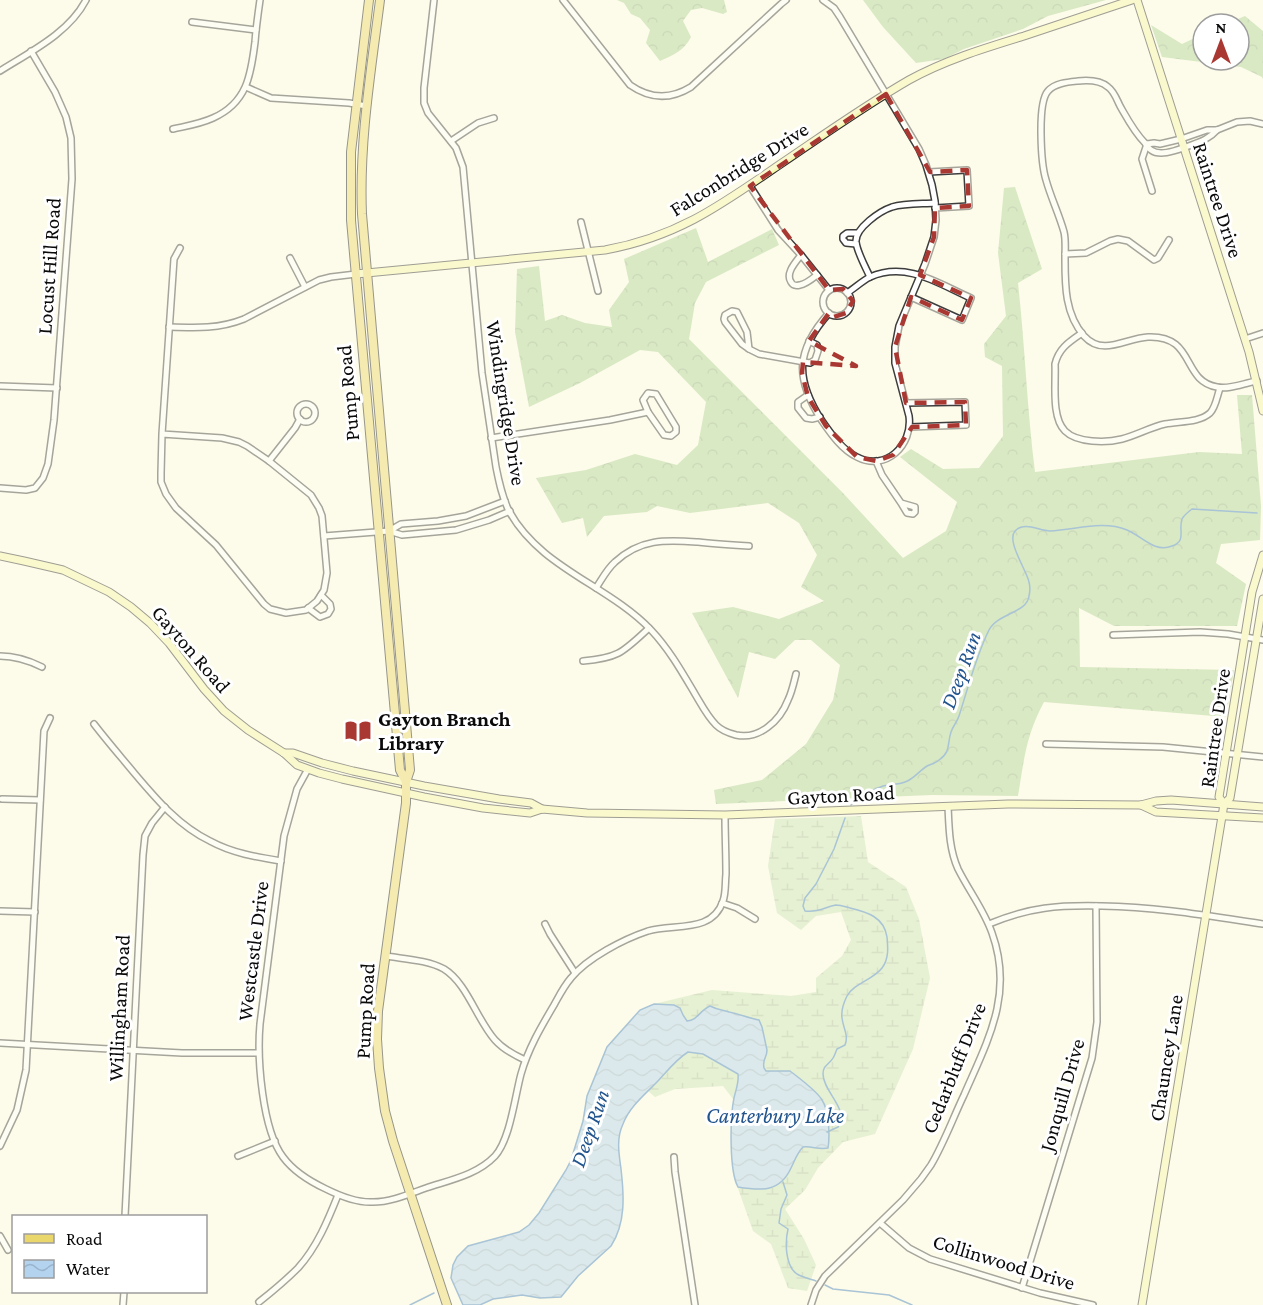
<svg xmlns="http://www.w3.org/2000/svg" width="1263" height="1305" viewBox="0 0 1263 1305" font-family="'Crimson Pro',serif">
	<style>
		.forest { fill: url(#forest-crowns) }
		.wetland { fill: url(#wetland-marsh) }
		.water { fill: url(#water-waves); stroke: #4281be; stroke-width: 1.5 }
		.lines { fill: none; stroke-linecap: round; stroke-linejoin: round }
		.stream { stroke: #4281be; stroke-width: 1.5 }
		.street-casing { stroke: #3d3d3d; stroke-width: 8 }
		.secondary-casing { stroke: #2c2c2c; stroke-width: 9 }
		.primary-casing { stroke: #1b1b1b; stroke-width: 10 }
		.street { stroke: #fff; stroke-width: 5 }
		.secondary { stroke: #f6f5ab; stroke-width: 7 }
		.primary { stroke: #ead76c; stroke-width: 8 }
		.marked { fill: none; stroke: #aa3832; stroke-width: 4.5; stroke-dasharray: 12 8; stroke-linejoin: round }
		.labels { text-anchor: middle; stroke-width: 6; stroke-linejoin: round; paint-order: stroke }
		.street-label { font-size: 21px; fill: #0a0a0a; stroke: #fff }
		.poi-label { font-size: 21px; font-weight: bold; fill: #0a0a0a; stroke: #fff; text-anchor: start }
		.water-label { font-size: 22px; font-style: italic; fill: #22548d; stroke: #fff }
	</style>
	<defs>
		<pattern id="forest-crowns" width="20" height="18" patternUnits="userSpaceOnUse" patternTransform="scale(1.5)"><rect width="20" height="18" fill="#add298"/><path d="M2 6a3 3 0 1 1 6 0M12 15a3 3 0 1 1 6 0" fill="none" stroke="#94b382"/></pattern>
		<pattern id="wetland-marsh" width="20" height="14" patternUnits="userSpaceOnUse" patternTransform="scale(1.5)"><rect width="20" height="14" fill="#cae3b7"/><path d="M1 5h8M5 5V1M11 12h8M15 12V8" fill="none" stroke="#acc19c"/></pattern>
		<pattern id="water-waves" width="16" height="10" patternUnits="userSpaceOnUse" patternTransform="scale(1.5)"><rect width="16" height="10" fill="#b3d3ef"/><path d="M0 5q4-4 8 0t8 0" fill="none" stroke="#99b4cc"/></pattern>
	</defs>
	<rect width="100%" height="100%" fill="#fdfbe9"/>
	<g class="forest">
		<path d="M617,0H724L727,12L723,14L702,8L691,10L683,21L691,37C684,51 673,55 660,61L646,43L650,30L640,18L631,14L624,3Z"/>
		<polygon points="863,0 1106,0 1048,16 1023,29 964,49 944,59 916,63 883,27"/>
		<polygon points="1245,16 1263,31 1263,79 1262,77 1241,67 1162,57 1151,25 1182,44 1203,34 1203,60 1239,60 1239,24 1226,24"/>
		<path d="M1015,187L1042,269L1018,283C1025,346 1027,409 1035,472L1199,452L1242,454L1237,395H1252L1261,506L1260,540L1221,544L1216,563L1246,584L1237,626H1114L1079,608L1080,667L1234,670L1226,717L1044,702C1026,735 1024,760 1018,796L932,795L716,804L714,790L762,780L806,744L833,700L840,665L811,640H795L775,659L749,652L738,698L692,613L733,607L779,619L824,601L801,587L817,555L799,523L768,503L690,513L657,506L647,512L604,516L587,537L583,518L562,523L536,478L586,470L635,454L677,465L698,445L706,402L658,352L640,350L580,383L529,407L515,332L517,269L539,266L545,321L562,315L585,323L612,327L609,310L629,282L624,259L696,228L708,262L772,229L779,245L706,282L695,303L689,339L842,492L903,558L946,531L957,502L900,457L911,449L943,469L979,468L1003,436L1002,366L985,357L984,344L1006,316L998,253L1004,188Z"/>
	</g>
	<polygon class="wetland" points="861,816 868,862 906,887 919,919 930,978 913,1049 875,1134 843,1142 818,1168 805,1190 785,1209 804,1239 816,1265 807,1291 788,1288 771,1244 753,1231 734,1177 731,1154 733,1099 723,1086 675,1089 655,1097 648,1091 640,1010 654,1004 712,990 791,996 816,992 816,978 842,956 851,940 841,912 816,916 801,930 777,913 768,866 775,819"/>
	<path class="water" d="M654,1004L674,1005L680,1008L683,1015L687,1021C698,1020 699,1011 710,1006C718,1010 722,1010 729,1012C739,1014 749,1018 759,1020L762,1027L767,1050C767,1058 762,1059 764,1068L766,1071H790C799,1078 817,1091 822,1100C829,1110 830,1136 828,1148C819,1150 812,1146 803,1147C797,1153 795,1160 791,1168C780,1192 762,1191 738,1187C729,1171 730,1117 734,1098C736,1089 739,1083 738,1074L703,1054L688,1052C675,1060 665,1074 655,1084C643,1096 629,1108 623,1124C616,1139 619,1154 621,1169C624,1195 626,1223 611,1246L578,1276L561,1297L540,1298L522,1295L493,1299L480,1305H463L451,1278L453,1265L457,1257L468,1246L519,1232L529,1225L539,1213L566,1170L571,1160L583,1121L587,1096L607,1047L640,1010Z"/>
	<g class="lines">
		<g class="stream">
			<path d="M851,805C861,797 871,790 883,786C890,784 898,785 905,782C914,779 919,771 927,766C931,764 936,763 939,760C951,752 947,744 951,732C953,726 957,722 959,716C968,688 976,656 989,630C998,613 1027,613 1029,596C1030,592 1030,586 1029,582C1027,571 1006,541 1015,531C1025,521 1039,531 1050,531C1076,530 1102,520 1127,530C1142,536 1154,553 1172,546C1187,541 1178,530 1182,519C1184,515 1188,512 1192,509L1257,513"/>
			<path d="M827,1132L838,1127C850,1109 823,1092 823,1074C823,1065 829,1065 833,1058C834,1057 836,1051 837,1049L845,1045C849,1035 843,1028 842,1018C841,1011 844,1002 847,996C854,983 873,980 882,968C889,959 888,947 887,937C884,917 867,912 850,908C846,907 841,905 836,905C825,907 818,913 805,911L803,906L805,898L816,884L834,849L845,818"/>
			<path d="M783,1182L787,1195L781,1209L779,1223L788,1229C785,1242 785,1266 797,1274C802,1277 810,1279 816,1281"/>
			<polyline points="825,1285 833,1289 889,1295 912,1305"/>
			<polyline points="410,1305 434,1293"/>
		</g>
		<g class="street-casing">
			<g id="street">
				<path d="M434,0L424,88V103L428,113L456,148L463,167L482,373L496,467C499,482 502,497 509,511C540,568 608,585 651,630C669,649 682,672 695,694C701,704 707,716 716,725C721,730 728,733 736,735C759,740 780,721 788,700C792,692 794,682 796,674"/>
				<path d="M563,0L630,85C650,99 670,100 691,87L781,4L786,0"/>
				<path d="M823,0L834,8L840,17L919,149L926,165L932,185L935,201L936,220L934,237L925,264L899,326L895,347V363L909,416C913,445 886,472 857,457C842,450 831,434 822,421C795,379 795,351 829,313"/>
				<polyline points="192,22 256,30"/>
				<path d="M0,71C30,52 69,33 86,0"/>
				<polyline points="246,87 271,98 349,103 367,106"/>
				<path d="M173,129C186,126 200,124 213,118C247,103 251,75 255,42C256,28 258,14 260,0"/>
				<path d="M1217,130C1208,140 1199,142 1186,147C1177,150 1160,157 1151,150C1149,149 1147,146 1145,143C1134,132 1128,120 1120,106C1117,100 1114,91 1108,87C1100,80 1088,80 1078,81C1068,82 1055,83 1048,91C1037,103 1041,164 1046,180C1051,198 1059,214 1064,232C1066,240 1065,250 1065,259C1065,286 1065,314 1084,336C1103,357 1126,338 1148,337C1196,335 1181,381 1217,387C1229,390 1244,383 1257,381"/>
				<polyline points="451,141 478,123 494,118"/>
				<polyline points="1147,144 1154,143 1160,144 1181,139 1207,130 1217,130 1237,122 1250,121 1263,124"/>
				<polyline points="1147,144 1142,159 1152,191"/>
				<polyline points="929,172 967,170 969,206 935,208"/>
				<polyline points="750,186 778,230 801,255 829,290"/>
				<polyline points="581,222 598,291"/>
				<polyline points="856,244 846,243 843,239 843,236 847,233 857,233"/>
				<polyline points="1065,254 1086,253 1110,241 1118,239 1128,241 1154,260 1158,258 1169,240"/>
				<path d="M801,255C796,262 785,273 791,282C793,286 796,286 800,285C806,284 812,279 817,275"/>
				<polyline points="290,258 305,287"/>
				<path d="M870,277C866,268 857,252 856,242C855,228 880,211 892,207C905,203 922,204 935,203"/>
				<circle cx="837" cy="302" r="14"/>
				<path d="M847,293C855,288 862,281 870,277C907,261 939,284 971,298L962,320L911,297"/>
				<polygon points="732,311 737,312 747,332 749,349 742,344 725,322 724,319 725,315"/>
				<path d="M169,327C196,328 219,329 244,319L319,280L331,277L356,274"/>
				<path d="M1082,333C1069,342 1059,348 1055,364C1056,383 1051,417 1065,431C1077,443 1106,443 1122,439C1137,435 1151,427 1165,424C1179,421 1199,423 1210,413C1216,407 1217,396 1220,388"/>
				<polyline points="1245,339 1263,333"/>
				<polyline points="749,349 759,354 810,363 815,360 818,351 817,345 809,341"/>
				<polyline points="0,386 57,388"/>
				<polygon points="648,393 656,394 676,427 676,432 671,436 664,435 648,412 643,400"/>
				<polyline points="808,395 798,402 798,408 806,418 812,419 820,417"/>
				<polyline points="906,403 965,402 966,425 910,427"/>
				<circle cx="306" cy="413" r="9"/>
				<polyline points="162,434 222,438 239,442 247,446 269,461 311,495 319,508 322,516 327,573 324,590 317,601 306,610 286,613 270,609 264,604 216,545 176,508 166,494 161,482 161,473 162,434 174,259 180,248"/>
				<polyline points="491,438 610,420 648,412"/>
				<polyline points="269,461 295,428 300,419"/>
				<polyline points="876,461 882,475 901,503 915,507 915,512 913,514 907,513 901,503"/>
				<polyline points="0,488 26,490 35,488 43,478 48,464 54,420 72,179 71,138 66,117 55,92 31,51"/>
				<polyline points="389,531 401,524 438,521 466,516 505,501"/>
				<polyline points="324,536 389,531 402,535 456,530 489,520 510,511"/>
				<path d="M596,588C602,579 607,569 615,562C641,538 666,540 698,542C715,544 732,545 749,546"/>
				<polyline points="308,608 320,617 328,614 331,609 330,604 321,595"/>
				<polyline points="1113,635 1200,632 1228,634 1263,640"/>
				<path d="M0,656C16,656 28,660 42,667"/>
				<path d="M583,661C619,658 623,652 649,628"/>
				<path d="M94,724C107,741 121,757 135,774C157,800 179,826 210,841C232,853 256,857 281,861"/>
				<polyline points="1046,744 1163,747 1263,757"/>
				<path d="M308,769L297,789L284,836L260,1024C257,1058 262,1129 283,1157C294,1172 309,1181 326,1189C340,1196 357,1203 373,1202C391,1202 409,1194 426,1188C450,1180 477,1175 495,1156C510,1140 515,1096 521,1074C528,1049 541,1027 554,1005C559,996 564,986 571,978C587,958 624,939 648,931C674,923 712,934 723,901C726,893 725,883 726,874C726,854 725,835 725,815"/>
				<polyline points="2,799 40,800"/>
				<polyline points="722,903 737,908 755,919"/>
				<polyline points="0,911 35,912"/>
				<polyline points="545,924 550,934 575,973"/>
				<path d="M989,924C1029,907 1059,905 1102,906C1157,907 1209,916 1263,924"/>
				<path d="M386,956C404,959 428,960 444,969C467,983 477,1020 495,1040C503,1049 514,1055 525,1060"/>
				<polyline points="0,1043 182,1053 258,1053"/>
				<polyline points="0,1146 17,1110 26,1070 44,731 50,718"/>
				<polyline points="238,1156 275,1141"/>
				<polyline points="674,1157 675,1172 695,1305"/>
				<polyline points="125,1216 143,855 145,836 152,823 165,807"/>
				<polyline points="880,1223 909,1248 930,1259 1040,1293 1093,1305"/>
				<polyline points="0,1236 8,1250"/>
				<polyline points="1022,1288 1092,1058 1097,1022 1096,906"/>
				<path d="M259,1302C273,1291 286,1280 298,1268C317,1247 328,1220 338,1195"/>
				<polyline points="123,1305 124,1292"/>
				<path d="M811,1305L816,1290L825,1276L903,1200L921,1179L931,1165C944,1143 953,1118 964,1095C988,1040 1014,994 992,933C984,910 969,891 958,869C949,849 949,827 948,806"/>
			</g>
		</g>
		<g class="secondary-casing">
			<g id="secondary">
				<polyline points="1137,0 1249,352 1263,411"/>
				<path d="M356,274L605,250C677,237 721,205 779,165C822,136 864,106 909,80C945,60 985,48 1024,36C1060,24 1096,12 1132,0"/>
				<polyline points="0,556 24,561 63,570 109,592 131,607 150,623 169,643 204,689 224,711 248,730 284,753 297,765 319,773 342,779 424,797 483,808 530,813 542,809 587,813 725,815 1008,804 1141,805 1156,801 1171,800 1263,807"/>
				<polyline points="284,753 293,753 322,763 353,771 424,786 499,799 531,803 542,809"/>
				<polyline points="1224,804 1219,797 1252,592 1263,555"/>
				<polyline points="1224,804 1230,798 1263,599"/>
				<polyline points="1141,805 1156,812 1263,818"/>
				<polyline points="1142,1305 1224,804"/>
			</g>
		</g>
		<g class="primary-casing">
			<g id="primary">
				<polyline points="369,0 351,152 351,220 400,770 406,782"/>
				<path d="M380,0C371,71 359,142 362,214L410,770L406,782V803L378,1011L377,1039L379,1068L385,1111L393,1141L447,1305"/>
			</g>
		</g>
		<use href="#street" class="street"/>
		<use href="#secondary" class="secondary"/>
		<use href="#primary" class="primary"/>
	</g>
	<path d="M0 0H1263V1305H0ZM886,94L930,172L967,170L969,206L935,208L934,237L920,275L971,298L962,320L911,297L895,347L906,403L965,402L966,425L912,427L893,455L876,461L857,457L826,426L808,397L802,373L803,362L856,366L809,341L829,313L834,317L846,313L853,301L843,289L829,290L750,186Z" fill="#fdfbe9" fill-opacity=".55" fill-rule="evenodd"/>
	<path class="marked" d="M886,94L930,172L967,170L969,206L935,208L934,237L920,275L971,298L962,320L911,297L895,347L906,403L965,402L966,425L912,427L893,455L876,461L857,457L826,426L808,397L802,373L803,362L856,366L809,341L829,313L834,317L846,313L853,301L843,289L829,290L750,186Z"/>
	<defs>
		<g id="library-bare" transform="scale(2.07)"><path d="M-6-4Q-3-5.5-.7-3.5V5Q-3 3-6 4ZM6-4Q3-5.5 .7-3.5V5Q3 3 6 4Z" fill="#aa3832" stroke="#fff" stroke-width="2.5" paint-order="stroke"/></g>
	</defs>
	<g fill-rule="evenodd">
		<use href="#library-bare" x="358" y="731"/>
	</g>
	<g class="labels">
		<g class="street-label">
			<text transform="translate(739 169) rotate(-32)" y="7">Falconbridge Drive</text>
			<text transform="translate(1218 200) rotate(72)" y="7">Raintree Drive</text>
			<text transform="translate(49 266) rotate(-86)" y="7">Locust Hill Road</text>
			<text transform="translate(348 393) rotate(-95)" y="7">Pump Road</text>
			<text transform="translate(506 403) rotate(81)" y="7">Windingridge Drive</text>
			<text transform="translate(191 649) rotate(49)" y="7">Gayton Road</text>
			<text transform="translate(1215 728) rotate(-82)" y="7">Raintree Drive</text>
			<text transform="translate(841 795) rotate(-3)" y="7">Gayton Road</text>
			<text transform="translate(253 951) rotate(-83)" y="7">Westcastle Drive</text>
			<text transform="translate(119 1008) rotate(-87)" y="7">Willingham Road</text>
			<text transform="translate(365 1011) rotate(-87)" y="7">Pump Road</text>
			<text transform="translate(1166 1058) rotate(-81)" y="7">Chauncey Lane</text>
			<text transform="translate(954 1068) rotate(-68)" y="7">Cedarbluff Drive</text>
			<text transform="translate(1062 1095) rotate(-74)" y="7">Jonquill Drive</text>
			<text transform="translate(1004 1262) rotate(17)" y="7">Collinwood Drive</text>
		</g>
		<g class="poi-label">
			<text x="378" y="726">Gayton Branch<tspan x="378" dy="24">Library</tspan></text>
		</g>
		<g class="water-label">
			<text transform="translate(960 670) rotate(-70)" y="8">Deep Run</text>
			<text x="775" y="1123">Canterbury Lake</text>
			<text transform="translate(589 1128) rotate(-71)" y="8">Deep Run</text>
		</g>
	</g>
	<rect x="12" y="1215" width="195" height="78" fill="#ffffff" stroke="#9d9d9d" stroke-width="1.5"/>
	<rect x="24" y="1234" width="30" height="9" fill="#ead76c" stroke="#9d9d9d" stroke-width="1.5"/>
	<text x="66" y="1245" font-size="18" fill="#0a0a0a">Road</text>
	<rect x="24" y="1260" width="30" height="18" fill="url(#water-waves)" stroke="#9d9d9d" stroke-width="1.5"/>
	<text x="66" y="1275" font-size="18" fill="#0a0a0a">Water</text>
	<g transform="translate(1221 42)"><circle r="28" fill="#ffffff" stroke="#9d9d9d" stroke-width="1.5"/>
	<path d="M0-4.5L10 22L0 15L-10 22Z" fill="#aa3832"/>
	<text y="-9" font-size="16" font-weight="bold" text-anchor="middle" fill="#0a0a0a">N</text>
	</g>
</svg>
